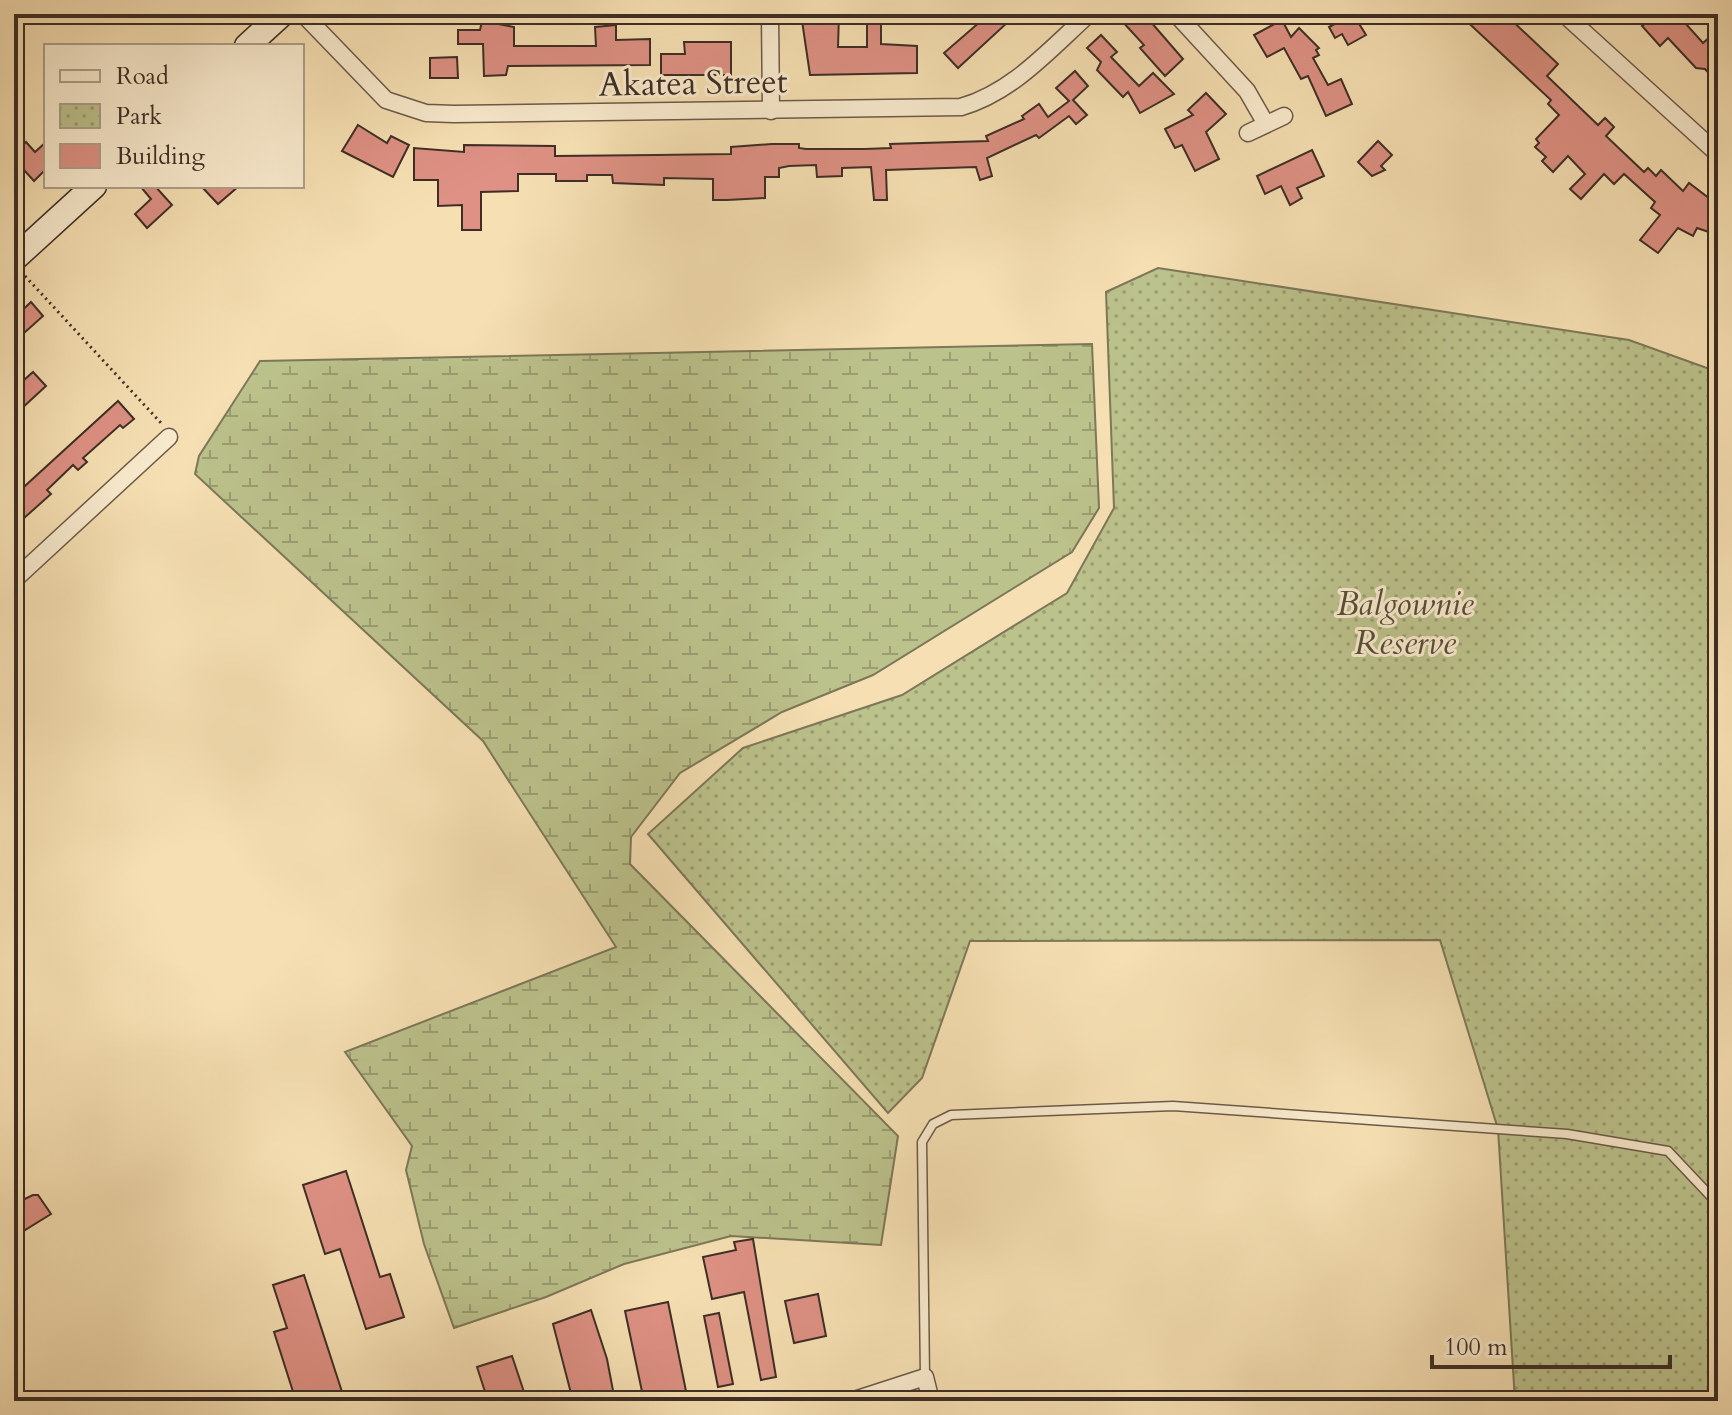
<svg xmlns="http://www.w3.org/2000/svg" width="1732" height="1415" viewBox="0 0 1732 1415" font-family="Cardo,serif">
	<style>
		.wetland { fill: url(#wetland-marsh); stroke: #7d7859; stroke-width: 2 }
		.park { fill: url(#park-dots); stroke: #7d7859; stroke-width: 2 }
		.building { fill: #de9184; stroke: #3e2e26; stroke-width: 2 }
		.lines { fill: none; stroke-linecap: round; stroke-linejoin: round }
		.service-casing { stroke: #6c5a49; stroke-width: 11 }
		.minor-casing { stroke: #6c5a49; stroke-width: 19 }
		.secondary-casing { stroke: #3e2e26; stroke-width: 27 }
		.path { stroke: #3e2e26; stroke-width: 3; stroke-dasharray: 2 4; stroke-linecap: butt }
		.service { stroke: #f9ebce; stroke-width: 8 }
		.minor { stroke: #f9ebce; stroke-width: 16 }
		.secondary { stroke: #f9ebce; stroke-width: 24 }
		.labels { text-anchor: middle; stroke-width: 6; stroke-linejoin: round; paint-order: stroke }
		.street-label { font-size: 34px; fill: #3e2e26; stroke: #f9ebce }
		.park-label { font-size: 34px; font-style: italic; fill: #574c3a; stroke: #f9ebce }
	</style>
	<defs>
		<pattern id="wetland-marsh" width="20" height="14" patternUnits="userSpaceOnUse" patternTransform="scale(2)"><rect width="20" height="14" fill="#bcc28c"/><path d="M1 5h8M5 5V1M11 12h8M15 12V8" fill="none" stroke="#9a9e72"/></pattern>
		<pattern id="park-dots" width="8" height="8" patternUnits="userSpaceOnUse" patternTransform="scale(2)"><rect width="8" height="8" fill="#bcc28c"/><path d="M2 2h.1M6 6h.1" fill="none" stroke="#9a9e72" stroke-width="1.8" stroke-linecap="round"/></pattern>
	</defs>
	<rect width="100%" height="100%" fill="#f6e0b3"/>
	<filter id="stains"><feTurbulence type="fractalNoise" baseFrequency=".0025" numOctaves="4"/><feColorMatrix values="0 0 0 0 .2 0 0 0 0 .09 0 0 0 0 .02 0 0 0 .5 -.17"/></filter>
	<radialGradient id="worn" r=".72"><stop offset=".6" stop-color="#630" stop-opacity="0"/><stop offset="1" stop-color="#630" stop-opacity=".3"/></radialGradient>
	<polygon class="wetland" points="1092,344 1099,508 1072,552 873,675 782,712 680,773 631,837 630,864 898,1136 881,1245 731,1236 624,1264 546,1297 454,1328 424,1244 406,1170 412,1146 345,1052 616,947 483,741 195,474 199,456 260,361"/>
	<polygon class="park" points="1158,268 1629,340 1718,372 1718,1401 1515,1401 1498,1129 1440,940 970,941 922,1078 888,1113 648,834 743,748 902,695 1067,593 1114,508 1106,292"/>
	<g class="building">
		<polygon points="801,14 839,14 838,47 867,47 867,15 881,15 881,44 917,46 917,73 810,75"/>
		<polygon points="989,14 1002,14 1008,22 958,68 944,53"/>
		<polygon points="1128,14 1144,14 1183,59 1165,76 1140,48 1144,45 1121,20"/>
		<polygon points="1353,14 1366,35 1348,45 1342,34 1335,38 1329,27"/>
		<polygon points="1459,14 1505,14 1558,64 1547,76 1598,125 1605,118 1614,127 1606,136 1644,172 1648,168 1656,176 1661,170 1683,191 1689,183 1718,205 1718,235 1697,228 1693,236 1678,228 1658,253 1640,240 1660,215 1651,208 1655,202 1624,174 1614,184 1604,174 1581,199 1570,189 1585,174 1568,156 1553,172 1542,161 1546,157 1535,147 1539,143 1536,139 1559,115 1548,104 1551,100"/>
		<polygon points="1638,14 1660,14 1668,22 1678,15 1703,43 1711,36 1718,44 1718,83 1705,69 1696,68 1668,38 1660,46 1642,26 1646,23"/>
		<polygon points="1282,20 1291,37 1299,28 1319,48 1316,50 1319,55 1313,58 1328,85 1341,79 1352,104 1326,116 1308,76 1301,79 1284,48 1267,57 1254,35"/>
		<polygon points="482,21 514,27 514,46 596,46 595,27 616,25 616,40 650,39 650,65 508,66 506,75 484,76 483,44 458,44 458,30 480,30"/>
		<polygon points="1101,35 1117,52 1111,57 1139,86 1153,73 1174,94 1140,113 1128,92 1123,97 1097,70 1101,62 1087,48"/>
		<polygon points="684,42 731,42 731,75 661,75 661,54 685,54"/>
		<polygon points="457,57 458,78 430,78 430,58"/>
		<polygon points="1075,71 1088,86 1073,100 1087,115 1076,124 1069,116 1039,138 1036,135 987,158 992,176 980,180 976,167 886,170 887,200 874,200 871,167 842,168 842,176 817,177 816,165 789,166 779,168 779,177 765,177 765,198 727,200 713,200 713,179 664,178 664,185 638,184 613,183 612,175 587,175 587,181 556,181 556,174 518,174 518,191 481,192 481,230 462,230 462,205 438,206 438,180 414,180 414,148 464,152 464,145 555,146 555,156 656,155 731,154 731,147 772,144 799,144 799,148 806,149 865,149 891,148 890,144 988,141 986,136 1024,119 1022,116 1039,104 1048,117 1069,101 1056,88"/>
		<polygon points="1206,93 1226,114 1206,132 1219,159 1195,171 1182,145 1175,148 1165,129 1193,115 1188,110"/>
		<polygon points="358,125 387,143 391,136 409,145 393,177 342,151"/>
		<polygon points="1378,141 1392,155 1381,166 1385,170 1372,176 1358,162"/>
		<polygon points="26,142 35,152 46,142 46,169 34,181 14,159 14,153"/>
		<polygon points="1312,150 1324,176 1297,188 1302,198 1290,205 1281,186 1265,194 1257,176"/>
		<polygon points="140,186 155,186 172,205 147,228 135,214 151,199"/>
		<polygon points="201,186 239,186 218,204"/>
		<polygon points="31,302 43,316 14,342 14,318"/>
		<polygon points="33,372 46,386 21,409 14,402 14,389"/>
		<polygon points="118,401 134,419 123,428 120,425 83,458 87,462 78,470 73,465 47,490 51,494 14,527 14,496"/>
		<polygon points="346,1171 380,1277 390,1274 404,1317 366,1329 340,1249 325,1254 303,1185"/>
		<polygon points="33,1195 38,1195 51,1214 25,1230 22,1225 14,1230 14,1204"/>
		<polygon points="753,1239 776,1377 761,1380 744,1292 712,1299 703,1257 736,1250 734,1242"/>
		<polygon points="304,1275 345,1401 296,1401 274,1332 287,1328 273,1285"/>
		<polygon points="818,1294 826,1336 794,1343 785,1301"/>
		<polygon points="668,1302 688,1401 644,1401 625,1311"/>
		<polygon points="591,1310 607,1359 615,1401 573,1401 553,1324"/>
		<polygon points="719,1313 733,1384 718,1387 704,1316"/>
		<polygon points="512,1356 527,1401 488,1401 477,1367"/>
	</g>
	<g class="lines">
		<g class="service-casing">
			<polyline id="service" points="925,1377 922,1142 933,1124 951,1115 1173,1106 1567,1134 1668,1151 1718,1204"/>
		</g>
		<g class="minor-casing">
			<g id="minor">
				<path d="M303,14L386,100L426,113L454,114L961,107C1013,92 1049,50 1089,14"/>
				<polyline points="770,14 771,111"/>
				<polyline points="1176,14 1247,91 1266,124"/>
				<polyline points="1564,14 1718,154"/>
				<polyline points="1248,133 1284,116"/>
				<polyline points="14,580 169,437"/>
				<polyline points="851,1401 925,1377 931,1401"/>
			</g>
		</g>
		<g class="secondary-casing">
			<g id="secondary">
				<polyline points="247,46 282,14"/>
				<polyline points="14,259 94,186"/>
			</g>
		</g>
		<polyline class="path" points="25,276 161,423"/>
		<use href="#service" class="service"/>
		<use href="#minor" class="minor"/>
		<use href="#secondary" class="secondary"/>
	</g>
	<g class="labels">
		<g class="street-label">
			<text transform="translate(693 82) rotate(-1)" y="12">Akatea Street</text>
		</g>
		<g class="park-label">
			<text x="1405" y="615">Balgownie<tspan x="1405" dy="39">Reserve</tspan></text>
		</g>
	</g>
	<rect width="1732" height="1415" fill="none" stroke="#f6e0b3" stroke-width="48"/>
	<rect x="16" y="16" width="1700" height="1383" fill="none" stroke="#3e2e26" stroke-width="4"/>
	<rect x="24" y="24" width="1684" height="1367" fill="none" stroke="#3e2e26" stroke-width="2"/>
	<rect x="44" y="44" width="260" height="144" fill="#f9ebce" stroke="#ae9f8b" stroke-width="2"/>
	<rect x="60" y="70" width="40" height="12" fill="#f9ebce" stroke="#ae9f8b" stroke-width="2"/>
	<text x="116" y="84" font-size="24" fill="#3e2e26">Road</text>
	<rect x="60" y="104" width="40" height="24" fill="url(#park-dots)" stroke="#ae9f8b" stroke-width="2"/>
	<text x="116" y="124" font-size="24" fill="#3e2e26">Park</text>
	<rect x="60" y="144" width="40" height="24" fill="#de9184" stroke="#ae9f8b" stroke-width="2"/>
	<text x="116" y="164" font-size="24" fill="#3e2e26">Building</text>
	<path d="M1432 1355v12h238v-12" fill="none" stroke="#3e2e26" stroke-width="4"/>
	<text x="1444" y="1355" font-size="24" fill="#3e2e26" stroke="#f9ebce" stroke-width="6" paint-order="stroke">100 m</text>
	<rect width="100%" height="100%" filter="url(#stains)"/>
	<rect width="100%" height="100%" fill="url(#worn)"/>
</svg>
